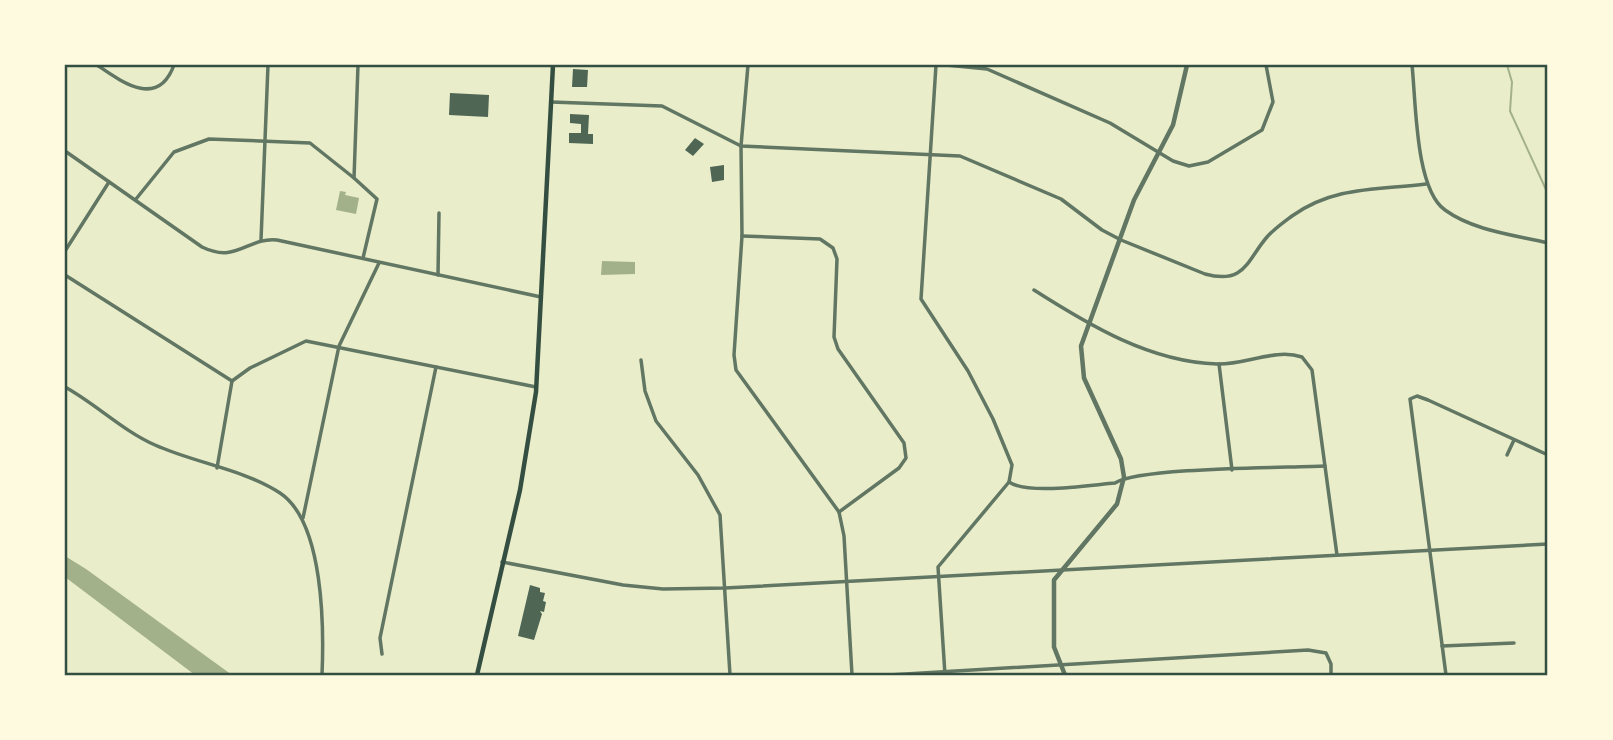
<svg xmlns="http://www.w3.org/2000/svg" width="1613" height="740" viewBox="0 0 1613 740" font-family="Lato,sans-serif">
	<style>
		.water { fill: #a3b18a }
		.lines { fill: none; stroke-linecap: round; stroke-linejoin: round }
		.stream { stroke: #a3b18a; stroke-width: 2 }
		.building { fill: #4f6655 }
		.minor { stroke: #617663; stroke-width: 3.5 }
		.tertiary { stroke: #617663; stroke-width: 4.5 }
		.secondary { stroke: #344e41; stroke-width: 4.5 }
		.neatline { fill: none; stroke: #344e41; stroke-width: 2.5 }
	</style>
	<rect width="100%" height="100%" fill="#e9edc9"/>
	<g class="water">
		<polygon points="340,191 346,192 345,195 359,198 356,214 336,210"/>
		<polygon points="602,261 635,262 635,274 601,275"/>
		<polygon points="65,556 86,569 232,675 195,675 65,577"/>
	</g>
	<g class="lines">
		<polyline class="stream" points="1507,65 1512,82 1510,111 1548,194"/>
	</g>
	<g class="building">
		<polygon points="573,69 588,70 587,87 572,87"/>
		<polygon points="450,93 489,95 488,117 449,115"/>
		<polygon points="570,114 589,115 588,134 593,134 593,144 569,143 569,133 581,133 581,124 570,123"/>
		<polygon points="695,138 704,144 693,156 685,150"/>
		<polygon points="724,165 724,180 712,182 710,167"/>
		<polygon points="530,585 540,588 540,592 545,593 543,601 546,602 544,612 540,611 542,614 534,640 518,636"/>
	</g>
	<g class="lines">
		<g class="minor">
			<path d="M97,65C122,82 158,109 174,65"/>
			<polyline points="358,65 354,178 377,199 363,258"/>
			<polyline points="748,65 741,146 742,236 734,355 736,370 839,512 844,536 852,675"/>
			<polyline points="936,65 921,299 968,371 993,419 1012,465 1009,482 938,567 945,675"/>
			<polyline points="946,65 987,69 1110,123 1173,161 1189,166 1208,162 1262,130 1273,102 1266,65"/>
			<path d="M1412,65C1416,101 1415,189 1445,210C1474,231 1515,235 1548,243"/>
			<path d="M551,102L662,106L741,146L960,156L1061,199L1102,230L1121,240L1205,274C1245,285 1247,260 1267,237C1274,229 1284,222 1292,216C1334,186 1377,190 1426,184"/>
			<path d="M65,151L202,247C237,264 247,237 277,240L541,297"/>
			<polyline points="136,199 174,152 209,139 310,143 354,178"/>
			<polyline points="742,236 820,239 833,248 837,259 834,337 838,349 904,443 906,458 899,468 839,512"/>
			<polyline points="261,240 268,65"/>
			<polyline points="65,251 109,182"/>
			<polyline points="65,275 232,381"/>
			<polyline points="438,275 439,213"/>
			<path d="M1034,290C1089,325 1150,362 1217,364C1245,365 1275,348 1302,357L1312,370L1337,555"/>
			<polyline points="641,360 645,391 656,421 698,475 720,515 730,675"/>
			<polyline points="1219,364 1232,470"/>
			<polyline points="232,381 250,368 306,341 536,387"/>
			<path d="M65,387C96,404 123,431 155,445C195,463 243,469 280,493C324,522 324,628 322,675"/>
			<polyline points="1507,455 1514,440"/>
			<polyline points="217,468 232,381"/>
			<path d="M1009,482C1028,495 1090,485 1115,483C1140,467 1286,468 1325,466"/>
			<polyline points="303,518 339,346 379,263"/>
			<polyline points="502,562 623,585 663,589 725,588 1548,544"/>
			<polyline points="1442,646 1514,643"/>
			<polyline points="382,654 380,638 436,367"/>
			<polyline points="889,675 1308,650 1326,653 1331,664 1331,675"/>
			<polyline points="1446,675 1410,399 1417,396 1428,400 1548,455"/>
		</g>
		<polyline class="tertiary" points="1065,675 1054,647 1054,580 1117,504 1124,477 1121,459 1084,378 1081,346 1134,200 1173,125 1187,65"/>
		<polyline class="secondary" points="477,675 520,490 536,392 553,65"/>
	</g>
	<rect width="1613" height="740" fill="none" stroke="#fefae0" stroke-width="133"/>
	<rect x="66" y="66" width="1480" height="608" class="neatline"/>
</svg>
